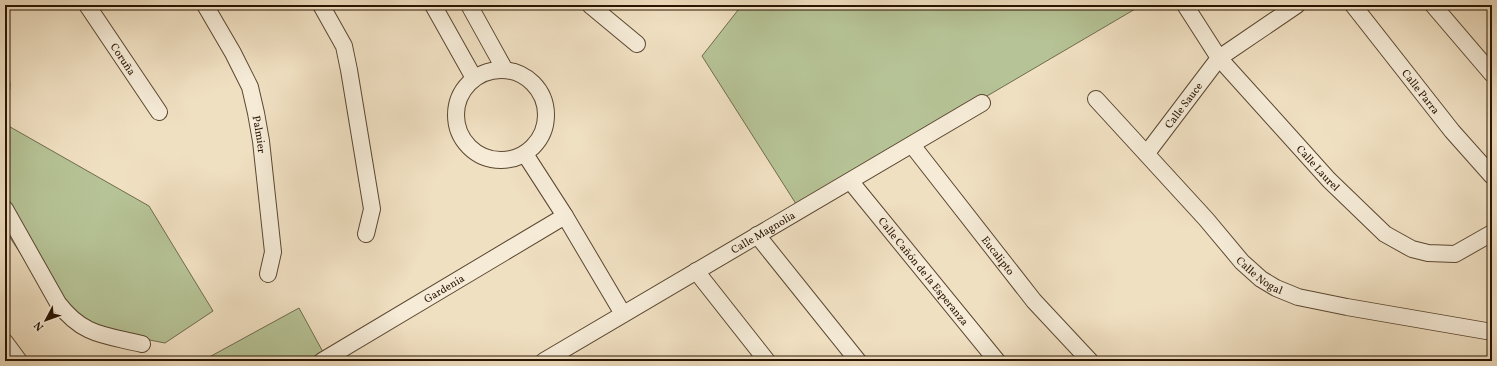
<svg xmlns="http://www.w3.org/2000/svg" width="1497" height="366" viewBox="0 0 1497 366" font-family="Vollkorn,serif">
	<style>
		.green { fill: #b6c396; stroke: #706c4c }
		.building { fill: #ce8373; stroke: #291401; filter: url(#shadow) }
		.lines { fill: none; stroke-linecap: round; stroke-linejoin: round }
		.minor-casing { stroke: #5b4731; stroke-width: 18 }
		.minor { stroke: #f5ebd7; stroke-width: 16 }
		.labels { text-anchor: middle; stroke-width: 3; stroke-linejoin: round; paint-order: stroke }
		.street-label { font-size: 11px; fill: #291401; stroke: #f5ebd7 }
	</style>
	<defs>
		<filter id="shadow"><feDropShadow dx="3.5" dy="3.5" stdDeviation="2" flood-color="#0004"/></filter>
	</defs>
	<rect width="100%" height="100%" fill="#f0e0c2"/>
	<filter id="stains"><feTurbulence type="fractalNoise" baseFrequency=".005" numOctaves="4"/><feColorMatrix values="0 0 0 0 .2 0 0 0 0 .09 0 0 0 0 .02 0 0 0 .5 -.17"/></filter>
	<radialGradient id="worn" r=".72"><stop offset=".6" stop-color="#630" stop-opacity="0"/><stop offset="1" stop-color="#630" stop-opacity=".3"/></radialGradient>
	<g class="green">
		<polygon points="742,5 1142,5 798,207 702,56"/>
		<polygon points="5,124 149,206 213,311 165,343 67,324 5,230"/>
		<polygon points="299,308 323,352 306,361 202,361"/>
	</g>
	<polygon class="building" points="5,76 10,85 5,88"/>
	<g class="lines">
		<g class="minor-casing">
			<g id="minor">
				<path id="s1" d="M87,5L159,112"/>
				<path id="s2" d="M205,5L233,53L250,87L256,113L261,141L273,252L268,274"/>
				<polyline points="321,5 344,46 349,70 372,209 366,234"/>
				<polyline points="433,5 474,78"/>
				<polyline points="469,5 505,70"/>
				<polyline points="590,5 637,44"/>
				<path id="s3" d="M1185,5L1219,58L1329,180L1385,234L1412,249L1428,253L1455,254L1492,233"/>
				<path id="s4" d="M1353,5L1452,131L1492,176"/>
				<polyline points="1433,5 1492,74"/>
				<circle cx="501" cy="115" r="45"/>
				<path id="s5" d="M1096,99L1206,219L1242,262L1261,279L1276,288L1298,297L1347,307L1492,332"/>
				<path id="s6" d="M912,145L1034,301L1090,361"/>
				<path id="s7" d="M1147,153L1219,58L1297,5"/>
				<polyline points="525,154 565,216 623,314"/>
				<path id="s8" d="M851,182L997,361"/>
				<path d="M5,209L58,303C83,336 105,335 142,344"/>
				<polyline points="757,235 858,361"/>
				<polyline points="696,271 767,361"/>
				<polyline points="5,342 19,361"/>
				<path id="s9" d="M322,361L565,216"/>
				<path id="s10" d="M544,361L982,103"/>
			</g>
		</g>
		<use href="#minor" class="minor"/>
	</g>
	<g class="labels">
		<g class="street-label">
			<text dy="4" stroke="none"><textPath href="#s1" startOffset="65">Coruña</textPath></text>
			<text dy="4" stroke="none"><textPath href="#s4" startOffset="110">Calle Parra</textPath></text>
			<text dy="4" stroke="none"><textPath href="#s7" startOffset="60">Calle Sauce</textPath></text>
			<text dy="4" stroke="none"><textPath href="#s2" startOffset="142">Palmier</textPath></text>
			<text dy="4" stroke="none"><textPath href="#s3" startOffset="211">Calle Laurel</textPath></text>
			<text dy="4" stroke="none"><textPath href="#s10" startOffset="254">Calle Magnolia</textPath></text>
			<text dy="4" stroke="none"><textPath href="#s6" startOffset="140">Eucalipto</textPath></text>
			<text dy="4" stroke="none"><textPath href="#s8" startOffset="115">Calle Cañón de la Esperanza</textPath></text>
			<text dy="4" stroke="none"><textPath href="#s5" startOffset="241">Calle Nogal</textPath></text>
			<text dy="4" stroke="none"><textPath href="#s9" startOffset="142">Gardenia</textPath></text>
		</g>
	</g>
	<rect width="1497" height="366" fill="none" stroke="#f0e0c2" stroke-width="20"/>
	<rect x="6" y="6" width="1485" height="354" fill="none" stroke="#291401" stroke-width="2"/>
	<rect x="10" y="10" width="1477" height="346" fill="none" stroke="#291401"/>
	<g transform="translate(46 320) rotate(229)" stroke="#f5ebd7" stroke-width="3" paint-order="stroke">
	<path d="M0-3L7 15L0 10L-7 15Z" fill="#291401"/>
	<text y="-6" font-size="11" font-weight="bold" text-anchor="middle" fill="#291401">N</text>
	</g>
	<rect width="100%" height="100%" filter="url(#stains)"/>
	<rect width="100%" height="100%" fill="url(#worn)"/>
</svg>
